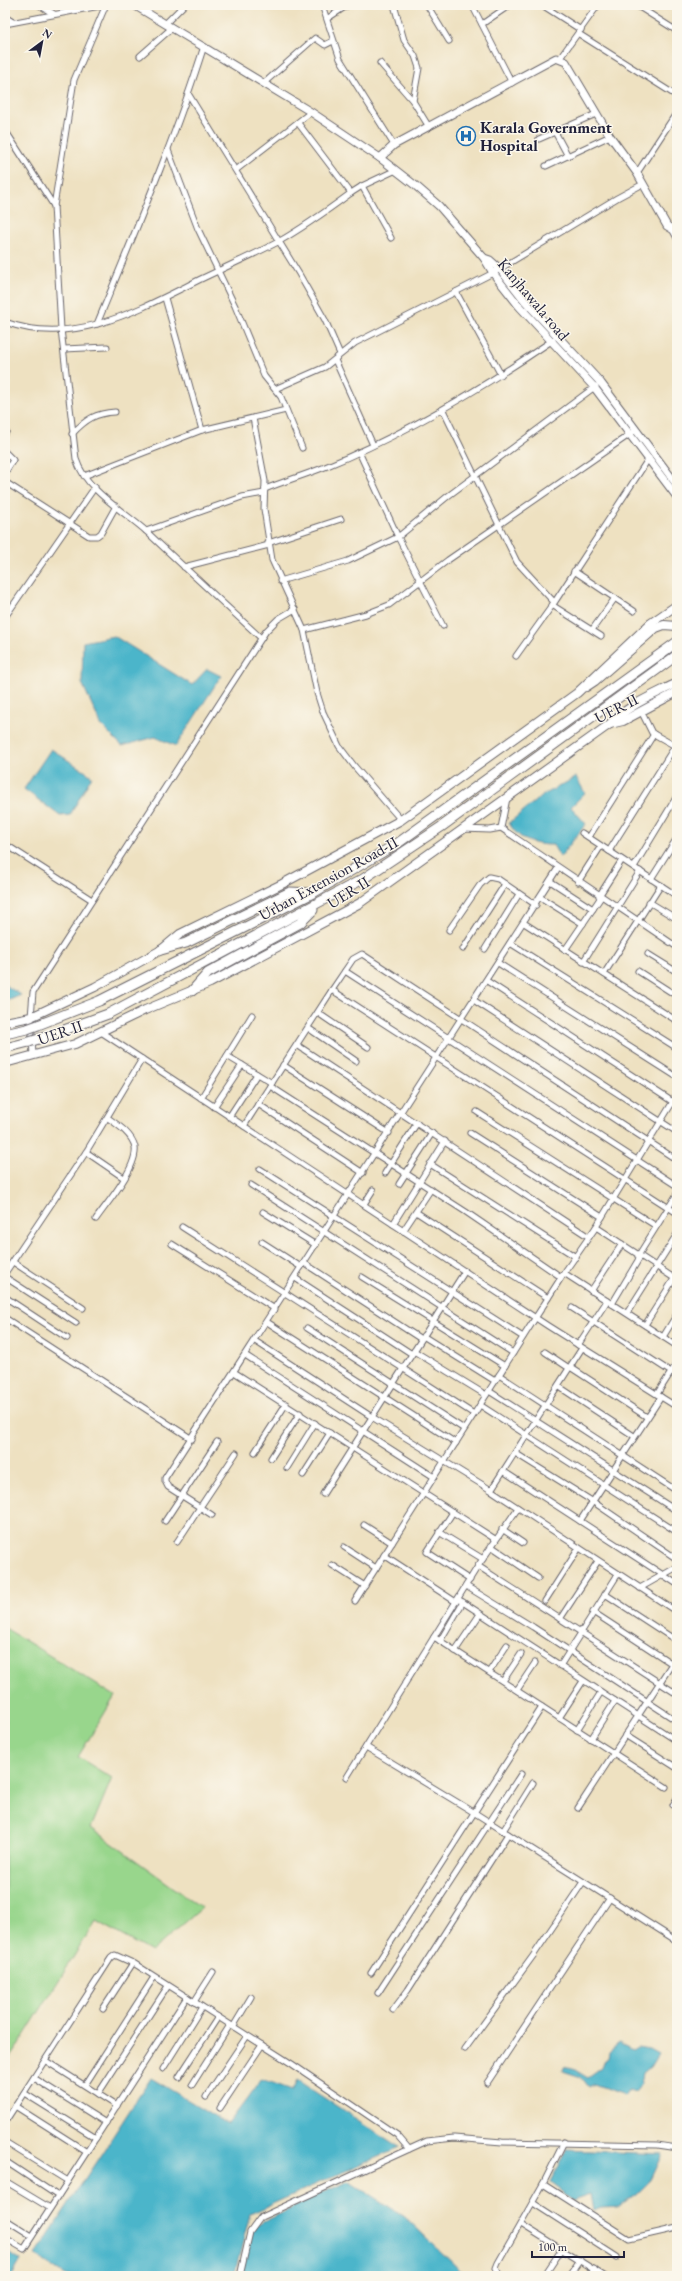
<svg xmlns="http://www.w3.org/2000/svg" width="682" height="2281" viewBox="0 0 682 2281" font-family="'EB Garamond',serif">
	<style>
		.green { fill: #98d68c; stroke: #5d7c64 }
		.water { fill: #4cb5ca; stroke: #376c82 }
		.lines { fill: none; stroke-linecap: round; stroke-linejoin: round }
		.street-casing { stroke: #69656a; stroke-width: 7 }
		.secondary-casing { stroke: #69656a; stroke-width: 9 }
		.primary-casing { stroke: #69656a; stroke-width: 10 }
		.highway-casing { stroke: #69656a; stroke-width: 11 }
		.street { stroke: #fff; stroke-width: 5 }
		.secondary { stroke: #fff; stroke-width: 7 }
		.primary { stroke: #fff; stroke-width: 8 }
		.highway { stroke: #fff; stroke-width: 9 }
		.highway-bridge-casing { stroke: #69656a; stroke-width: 11; stroke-linecap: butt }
		.highway-bridge { stroke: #fff; stroke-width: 9 }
		.labels { text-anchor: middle; stroke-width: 3; stroke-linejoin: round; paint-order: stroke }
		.poi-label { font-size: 16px; font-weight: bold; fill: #22223b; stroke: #fbf7ec; text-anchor: start }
		.street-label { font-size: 16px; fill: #22223b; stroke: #fbf7ec }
	</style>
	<rect width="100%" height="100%" fill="#fbf7ec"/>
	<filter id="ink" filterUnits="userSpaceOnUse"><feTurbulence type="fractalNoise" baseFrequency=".025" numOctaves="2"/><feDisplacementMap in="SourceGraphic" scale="8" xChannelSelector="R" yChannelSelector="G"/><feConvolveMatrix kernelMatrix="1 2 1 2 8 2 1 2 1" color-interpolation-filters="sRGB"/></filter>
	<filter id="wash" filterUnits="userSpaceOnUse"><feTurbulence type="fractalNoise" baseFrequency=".012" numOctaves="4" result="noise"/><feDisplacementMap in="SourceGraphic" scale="16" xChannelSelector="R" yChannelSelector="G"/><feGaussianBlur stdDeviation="0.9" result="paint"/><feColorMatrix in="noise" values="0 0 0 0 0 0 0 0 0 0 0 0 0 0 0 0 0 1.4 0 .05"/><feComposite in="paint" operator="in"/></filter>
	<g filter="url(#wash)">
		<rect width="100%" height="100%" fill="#eee1c1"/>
		<polygon class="green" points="5,1628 115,1696 78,1757 112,1778 91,1828 202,1908 151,1952 96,1921 5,2066"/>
		<g class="water">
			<polygon points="114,636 192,685 207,669 221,676 176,746 155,737 122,746 101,725 82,683 83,642"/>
			<polygon points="51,749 92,776 70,815 60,816 24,789"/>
			<path d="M576,777L585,793L571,807L586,824L560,857L553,845C534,845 519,841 509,823L540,797Z"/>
			<polygon points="5,985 21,995 5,1002"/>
			<polygon points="619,2043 632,2050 637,2047 649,2049 658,2054 650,2067 643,2073 641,2084 635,2091 629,2089 625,2095 594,2084 589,2087 581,2077 563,2071 564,2067 575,2070 588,2078 602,2068 605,2060 608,2058 609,2052"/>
			<polygon points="151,2078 228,2124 262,2079 292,2090 297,2080 399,2147 250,2214 234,2276 67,2276 35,2255"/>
			<polygon points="566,2150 663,2154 651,2180 637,2194 619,2207 601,2208 594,2211 591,2194 573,2200 550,2183"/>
			<polygon points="348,2181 404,2216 466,2276 240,2276 253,2227"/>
			<polygon points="5,2249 21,2260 12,2276 5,2276"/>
		</g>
	</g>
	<g filter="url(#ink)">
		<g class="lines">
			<g class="street-casing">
				<g id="street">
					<polyline points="39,5 54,14"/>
					<polyline points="322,5 340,59 394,145"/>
					<polyline points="394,5 404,40 415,56 419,68 413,101"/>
					<polyline points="427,5 449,41"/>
					<polyline points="472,5 512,83"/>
					<polyline points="542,5 581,30"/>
					<polyline points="636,5 677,31"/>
					<path d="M105,7L74,80L54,206L61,329L76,459C86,491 124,511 147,532C185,568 223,603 261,638"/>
					<polyline points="5,17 13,22"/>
					<polyline points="328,18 348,5"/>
					<polyline points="5,24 105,5"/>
					<polyline points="165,24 184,5"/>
					<polyline points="482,24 510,5"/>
					<polyline points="579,34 677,96"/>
					<polyline points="140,56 172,28"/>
					<polyline points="560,58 598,5"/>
					<polyline points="380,63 413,101 429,127"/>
					<polyline points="264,83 315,38 325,45 333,41"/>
					<polyline points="189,95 299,274 325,320 340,354"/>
					<polyline points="5,130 54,206"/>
					<polyline points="555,132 568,156"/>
					<polyline points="539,139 596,114"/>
					<polyline points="168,150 198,229 235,306 264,376 281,397 302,448"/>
					<polyline points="546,166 610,136"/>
					<polyline points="236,170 311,112"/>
					<polyline points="637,173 677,112"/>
					<polyline points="362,186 396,170"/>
					<polyline points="351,193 362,186 391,238"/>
					<polyline points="672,229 677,238"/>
					<polyline points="456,292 501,375"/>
					<polyline points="165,298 202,430"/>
					<path d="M5,322C75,348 142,308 203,278C228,266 253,255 278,242C303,228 328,210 351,193L298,123"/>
					<path d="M97,324C135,232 174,141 204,46"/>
					<polyline points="64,349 107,347"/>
					<polyline points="335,360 373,445"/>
					<polyline points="275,389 325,367 355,343 493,273 617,198 643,184"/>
					<polyline points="443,410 517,562 554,602"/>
					<polyline points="253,418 265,481 264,509 272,560 304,630 317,693 323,712 339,746 355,767 401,820"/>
					<polyline points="5,431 6,432"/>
					<path d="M72,434C86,419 96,413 115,412"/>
					<polyline points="5,452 13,460 5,473"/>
					<polyline points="359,452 398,537 443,626"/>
					<polyline points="84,476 202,430 286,410"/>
					<polyline points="5,482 89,536 97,536 101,533 116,506"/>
					<path d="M265,489C285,481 305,475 325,467C406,434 481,389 553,340"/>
					<polyline points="146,531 242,497 264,493"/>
					<polyline points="268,543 341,519"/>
					<polyline points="184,567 269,545"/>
					<polyline points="574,571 634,611"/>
					<polyline points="280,581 348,561 398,537 448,496 596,386"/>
					<polyline points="552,605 601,636"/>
					<polyline points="5,617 95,487"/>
					<polyline points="304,630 366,614 389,605 448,560 636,430"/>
					<polyline points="592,630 615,598"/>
					<polyline points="516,656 554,603 649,458"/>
					<polyline points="641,711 652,733 677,747"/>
					<polyline points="501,828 507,798"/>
					<polyline points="463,829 490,830 501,828 677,947"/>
					<polyline points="582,833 677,896"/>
					<polyline points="589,837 654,734"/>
					<polyline points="5,844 92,900"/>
					<polyline points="609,851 675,746"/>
					<polyline points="634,867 677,796"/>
					<polyline points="651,879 675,841"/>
					<polyline points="550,881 593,909"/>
					<polyline points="578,882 601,846"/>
					<polyline points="599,896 622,860"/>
					<polyline points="540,897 583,924"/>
					<polyline points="649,902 677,919"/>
					<polyline points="524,923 677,1021"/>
					<polyline points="449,930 480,885 489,877 498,879 536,905"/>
					<polyline points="510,943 677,1048"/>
					<polyline points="463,949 505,884"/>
					<polyline points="485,949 519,894"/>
					<polyline points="565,950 601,897"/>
					<polyline points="648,954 677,972"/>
					<polyline points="583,962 640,871"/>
					<polyline points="498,963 677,1077"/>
					<polyline points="345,971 677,1186"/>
					<polyline points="638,971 677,996"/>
					<polyline points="604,974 661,885"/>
					<polyline points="487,981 673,1102"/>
					<polyline points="332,990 677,1213"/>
					<polyline points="475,1001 677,1132"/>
					<polyline points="318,1013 368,1047"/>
					<polyline points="308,1028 356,1061"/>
					<polyline points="101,1032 548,1326 677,1407"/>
					<polyline points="297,1045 589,1237"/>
					<polyline points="33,1056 31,1017 33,992 266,631 278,619 295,609"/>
					<polyline points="227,1056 272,1083"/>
					<polyline points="283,1065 389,1133"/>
					<polyline points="270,1086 466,1212 561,1277"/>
					<polyline points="201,1098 252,1015"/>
					<polyline points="258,1104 363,1173"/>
					<polyline points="214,1107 242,1065"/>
					<polyline points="477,1112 656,1226"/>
					<polyline points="229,1117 257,1074"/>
					<polyline points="244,1126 332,990 353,959 362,954 677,1160"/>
					<polyline points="470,1133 602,1217"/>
					<polyline points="86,1152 124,1178"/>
					<polyline points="430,1164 576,1257"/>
					<polyline points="260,1169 523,1337"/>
					<polyline points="385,1173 417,1123"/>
					<polyline points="399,1184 432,1133"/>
					<polyline points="251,1185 513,1353"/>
					<polyline points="364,1204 373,1190"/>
					<polyline points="263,1212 316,1245"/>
					<polyline points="416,1212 548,1298"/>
					<path d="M96,1219C107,1203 138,1167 135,1147C132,1134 118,1125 108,1118"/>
					<polyline points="393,1224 445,1141"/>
					<polyline points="182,1227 474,1414"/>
					<polyline points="596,1227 677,1280"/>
					<polyline points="403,1231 431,1189"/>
					<polyline points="262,1242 301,1267"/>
					<polyline points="172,1244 275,1309"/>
					<polyline points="638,1256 677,1194"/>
					<polyline points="13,1262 83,1308"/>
					<polyline points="304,1263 421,1339"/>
					<polyline points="5,1273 86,1152 142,1059"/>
					<polyline points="564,1273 677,1346"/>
					<polyline points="5,1277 76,1323"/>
					<polyline points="362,1277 505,1366"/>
					<polyline points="295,1278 412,1354"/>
					<polyline points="591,1291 622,1244"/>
					<polyline points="5,1297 67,1338"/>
					<polyline points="612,1304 640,1257"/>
					<polyline points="572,1308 671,1372"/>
					<polyline points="627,1313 677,1234"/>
					<polyline points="5,1318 192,1439"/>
					<polyline points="267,1322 456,1443"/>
					<polyline points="645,1325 677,1274"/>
					<polyline points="307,1328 464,1429"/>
					<polyline points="423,1336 495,1381"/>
					<polyline points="663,1337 677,1314"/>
					<polyline points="255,1341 372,1417 491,1490 677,1612"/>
					<polyline points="578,1345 607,1301"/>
					<polyline points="414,1351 486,1395"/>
					<polyline points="545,1352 569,1368"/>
					<polyline points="245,1355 434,1477"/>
					<polyline points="570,1367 647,1417"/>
					<polyline points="234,1372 495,1539"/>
					<polyline points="499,1375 677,1491"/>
					<polyline points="558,1386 634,1436"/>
					<polyline points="489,1391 677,1511"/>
					<polyline points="657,1394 677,1363"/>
					<polyline points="480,1405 677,1532"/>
					<polyline points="255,1452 286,1404"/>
					<polyline points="515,1453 592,1501 677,1559"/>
					<polyline points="271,1458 300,1413"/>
					<polyline points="287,1468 315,1423"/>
					<polyline points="503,1471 677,1584"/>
					<polyline points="303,1475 330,1433"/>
					<polyline points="491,1490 582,1348"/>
					<polyline points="323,1494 465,1271"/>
					<polyline points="453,1512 427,1552 470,1580"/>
					<polyline points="212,1515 168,1487 165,1481 165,1478 558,868"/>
					<polyline points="165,1521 217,1442"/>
					<polyline points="580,1521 661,1397"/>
					<polyline points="364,1525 392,1543"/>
					<polyline points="502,1529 523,1543"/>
					<polyline points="439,1532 483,1559"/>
					<polyline points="177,1542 236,1453"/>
					<polyline points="491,1546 538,1578"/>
					<polyline points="344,1547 376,1568"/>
					<polyline points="384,1555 456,1602"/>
					<polyline points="332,1565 365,1586"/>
					<polyline points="478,1566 677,1694"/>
					<polyline points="466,1586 533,1627 677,1721"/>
					<polyline points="640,1588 677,1567"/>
					<polyline points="605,1594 677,1641"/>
					<polyline points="458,1599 677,1741"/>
					<polyline points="355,1601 564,1273 596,1227 677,1095"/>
					<polyline points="545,1601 579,1548"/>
					<polyline points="593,1612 677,1667"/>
					<polyline points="560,1619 598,1561"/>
					<polyline points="434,1637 666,1787"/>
					<polyline points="440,1641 463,1602"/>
					<polyline points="455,1651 480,1614"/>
					<polyline points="560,1666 618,1574"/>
					<polyline points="489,1672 507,1645"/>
					<polyline points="503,1681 521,1654"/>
					<polyline points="517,1690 535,1663"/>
					<polyline points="559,1718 583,1681"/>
					<polyline points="577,1730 601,1692"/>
					<polyline points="625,1735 677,1768"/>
					<polyline points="591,1739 615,1701"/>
					<polyline points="366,1747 475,1813 677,1941"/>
					<polyline points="347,1777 478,1566 518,1508"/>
					<polyline points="673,1805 677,1798"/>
					<polyline points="578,1808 677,1656"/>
					<polyline points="503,1831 533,1783"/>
					<polyline points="371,1973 542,1707"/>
					<polyline points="378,1993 521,1774"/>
					<polyline points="194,2002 213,1972"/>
					<polyline points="103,2009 133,1963"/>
					<polyline points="393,2010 408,1990 508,1834"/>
					<polyline points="233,2027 251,1997"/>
					<polyline points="465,2049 533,1956 583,1882"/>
					<polyline points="46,2061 117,2106"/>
					<polyline points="163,2069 202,2007"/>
					<polyline points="179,2077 218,2017"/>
					<polyline points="34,2078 106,2123"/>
					<polyline points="487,2083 610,1898"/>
					<polyline points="85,2085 154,1977"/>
					<polyline points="192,2085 230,2025"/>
					<polyline points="24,2093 96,2138"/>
					<polyline points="98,2094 168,1986"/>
					<polyline points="206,2097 247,2036"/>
					<polyline points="15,2106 87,2152"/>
					<polyline points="220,2108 262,2045"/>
					<polyline points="5,2122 111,1958 115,1955 135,1964 292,2064 397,2135 409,2149"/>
					<polyline points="5,2142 68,2181"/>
					<polyline points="5,2161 58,2196"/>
					<polyline points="5,2181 50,2208"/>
					<polyline points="543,2184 629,2239 677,2228"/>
					<polyline points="533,2203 617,2257"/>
					<polyline points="5,2219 32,2236"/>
					<polyline points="521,2224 604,2276"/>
					<polyline points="5,2238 24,2249 187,1997"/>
					<polyline points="240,2276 250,2232 261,2217 427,2141 454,2138 502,2142 657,2145 677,2148"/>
					<polyline points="500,2276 496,2268 498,2263 543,2184 564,2142"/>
					<polyline points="544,2276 562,2249"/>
					<polyline points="569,2276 580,2260"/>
					<polyline points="590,2276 594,2269"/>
				</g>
			</g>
			<g class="secondary-casing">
				<g id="secondary">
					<polyline points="134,5 311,112 380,158 416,186 439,206 484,258 490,260 500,269 525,301 601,383 677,485"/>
					<polyline points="380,158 394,145 556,58 566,62 610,136 637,173 667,226 672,229 677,225"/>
					<polyline points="484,258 493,273 519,306 594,387 677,497"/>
				</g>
			</g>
			<g class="primary-casing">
				<g id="primary">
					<polyline points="586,687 595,681 656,628 664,625 677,626"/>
					<path d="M610,724C628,705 654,695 677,683"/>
					<polyline points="5,1022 31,1017 95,987 161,950 180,934 282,884 401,820 577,693 651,623 677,605"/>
					<polyline points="5,1063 75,1044 145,1010 210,983 360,903 610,724 623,721 677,692"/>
				</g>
			</g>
			<g class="highway-casing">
				<g id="highway">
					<polyline points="161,950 186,943 290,892 311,893"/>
					<polyline points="192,991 208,973 300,923 313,910"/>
					<polyline points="38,1025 99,1001 313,893 398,843 677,642"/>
					<polyline points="5,1034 27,1029"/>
					<polyline points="42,1038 108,1014 363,879 441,827 677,655"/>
					<polyline points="5,1048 29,1042"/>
				</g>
			</g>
			<use href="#street" class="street"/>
			<use href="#secondary" class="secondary"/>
			<use href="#primary" class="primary"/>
			<use href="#highway" class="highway"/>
			<g class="highway-bridge-casing">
				<g id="highway-bridge">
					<polyline points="27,1029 38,1025"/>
					<polyline points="29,1042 42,1038"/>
				</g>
			</g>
			<use href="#highway-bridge" class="highway-bridge"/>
		</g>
	</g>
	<defs>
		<g id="hospital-ring" transform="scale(1)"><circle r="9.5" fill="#fbf7ec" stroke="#1f6fb2" stroke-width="1.5"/><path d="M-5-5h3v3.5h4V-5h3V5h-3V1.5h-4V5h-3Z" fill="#1f6fb2"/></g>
	</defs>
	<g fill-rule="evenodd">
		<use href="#hospital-ring" x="466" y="136"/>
	</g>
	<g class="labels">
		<g class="poi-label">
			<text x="480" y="133">Karala Government<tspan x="480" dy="18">Hospital</tspan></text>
		</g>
		<g class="street-label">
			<text transform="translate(534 299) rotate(50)" y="6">Kanjhawala road</text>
			<text transform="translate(616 708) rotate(-27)" y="6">UER II</text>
			<text transform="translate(328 878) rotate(-29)" y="6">Urban Extension Road-II</text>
			<text transform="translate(348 892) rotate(-32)" y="6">UER II</text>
			<text transform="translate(60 1032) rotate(-19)" y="6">UER II</text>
		</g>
	</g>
	<rect width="682" height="2281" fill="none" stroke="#fbf7ec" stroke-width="20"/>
	<g transform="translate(42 42) rotate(32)" stroke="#fbf7ec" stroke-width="3" paint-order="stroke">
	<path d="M0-3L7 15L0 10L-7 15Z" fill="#22223b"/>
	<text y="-6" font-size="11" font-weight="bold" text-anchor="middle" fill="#22223b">N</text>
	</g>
	<path d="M532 2251v6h92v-6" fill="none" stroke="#22223b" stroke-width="2"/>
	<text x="538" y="2251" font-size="12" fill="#22223b" stroke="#fbf7ec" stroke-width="3" paint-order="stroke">100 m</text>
</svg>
